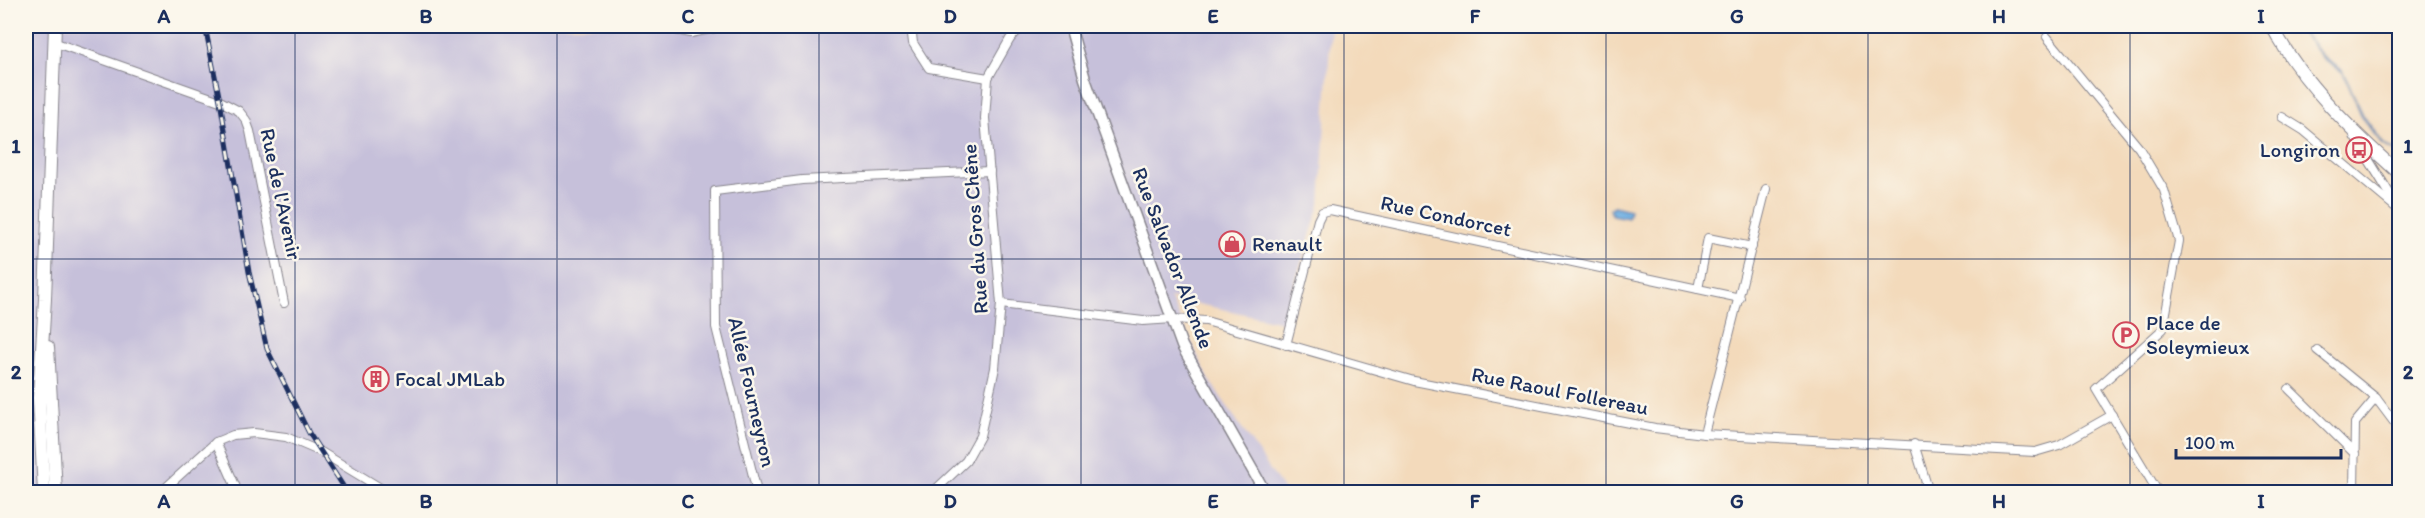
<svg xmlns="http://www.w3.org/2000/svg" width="2425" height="518" viewBox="0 0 2425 518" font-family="Itim,sans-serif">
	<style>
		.industrial { fill: #c6c0da }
		.water { fill: #6dade1; stroke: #446ea0; stroke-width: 1.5 }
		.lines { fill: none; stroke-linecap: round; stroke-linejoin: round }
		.minor-casing { stroke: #87848c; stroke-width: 10 }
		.tertiary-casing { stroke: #87848c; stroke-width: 13 }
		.secondary-casing { stroke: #87848c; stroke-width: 14 }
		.minor { stroke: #fff; stroke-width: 8 }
		.tertiary { stroke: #fff; stroke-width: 10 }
		.secondary { stroke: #fff; stroke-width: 12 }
		.rail-casing { stroke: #1b2f5e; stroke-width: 5 }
		.rail { stroke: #fbf7ec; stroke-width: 3; stroke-dasharray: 9; stroke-linecap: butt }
		.grid { fill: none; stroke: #1b2f5e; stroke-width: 1.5; stroke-opacity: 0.55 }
		.labels { text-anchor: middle; stroke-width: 5; stroke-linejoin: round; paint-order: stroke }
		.poi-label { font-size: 21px; fill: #1b2f5e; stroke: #fbf7ec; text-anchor: start }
		.street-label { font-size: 21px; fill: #1b2f5e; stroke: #fbf7ec }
		.neatline { fill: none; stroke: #1b2f5e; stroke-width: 2 }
		.grid-label { font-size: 20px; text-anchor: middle; font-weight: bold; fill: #1b2f5e }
	</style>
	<rect width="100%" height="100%" fill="#fbf7ec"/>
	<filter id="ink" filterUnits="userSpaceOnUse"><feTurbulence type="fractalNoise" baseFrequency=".0167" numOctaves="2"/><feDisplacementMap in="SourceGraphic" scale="12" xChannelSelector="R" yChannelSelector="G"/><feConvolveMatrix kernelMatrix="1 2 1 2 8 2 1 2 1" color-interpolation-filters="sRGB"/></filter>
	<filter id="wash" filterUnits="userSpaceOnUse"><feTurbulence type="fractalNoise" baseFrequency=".008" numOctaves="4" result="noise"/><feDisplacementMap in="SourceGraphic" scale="24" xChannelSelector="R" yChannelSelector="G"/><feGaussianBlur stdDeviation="1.35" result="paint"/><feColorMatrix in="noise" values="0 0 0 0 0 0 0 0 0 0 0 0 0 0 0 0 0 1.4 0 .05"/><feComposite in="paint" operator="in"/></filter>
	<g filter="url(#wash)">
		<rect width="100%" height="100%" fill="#f3dabb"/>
		<polygon class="industrial" points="26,26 1331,26 1320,205 1282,322 1170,298 1210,381 1285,492 26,492"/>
		<g class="water">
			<polygon points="2296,26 2324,58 2342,70 2364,117 2385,146 2399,153 2382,144 2363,119 2343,72 2324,60"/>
			<polygon points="1614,206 1630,210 1628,218 1612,215 1610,209"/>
		</g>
	</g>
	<g filter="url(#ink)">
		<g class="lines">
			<g class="minor-casing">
				<g id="minor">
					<polyline points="655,26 691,33 725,26"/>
					<polyline points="911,26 913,43 929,68 988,78"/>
					<polyline points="2047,37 2139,148 2164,190 2179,241 2163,329 2096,389 2158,492"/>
					<polyline points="56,43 220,101 239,111 246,120 250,131 284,303"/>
					<polyline points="2282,117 2303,130 2400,211"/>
					<polyline points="2354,136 2398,207"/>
					<polyline points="1698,289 1708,238 1752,247"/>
					<polyline points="1001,304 1143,321 1173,319 1206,321 1414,381 1655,428 1704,434 2035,452 2059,445 2112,415"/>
					<polyline points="1286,345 1318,220 1322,212 1330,210 1740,298"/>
					<polyline points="2317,350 2376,398 2400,430"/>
					<polyline points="2289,389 2355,454"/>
					<polyline points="1704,434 1766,189"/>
					<polyline points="216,442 238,492"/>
					<polyline points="1914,444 1929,492"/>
					<polyline points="161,492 216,442 233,435 254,433 286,437 321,452 387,492"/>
					<polyline points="757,492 716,327 715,191 802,180 990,171"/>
					<polyline points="933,492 966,461 980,436 995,368 1001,304 985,118 988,78 1010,39 1022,26"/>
					<polyline points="1984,492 1988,492"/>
					<polyline points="2354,492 2355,423 2376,398"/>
				</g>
			</g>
			<g class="tertiary-casing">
				<polyline id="tertiary" points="1070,26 1085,79 1182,346 1265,492"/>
			</g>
			<g class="secondary-casing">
				<g id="secondary">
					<path d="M2272,26C2301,82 2353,132 2400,174"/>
					<polyline points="48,347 56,492"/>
					<polyline points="44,492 39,398 45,299 55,26"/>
				</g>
			</g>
			<use href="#minor" class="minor"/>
			<use href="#tertiary" class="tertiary"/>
			<use href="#secondary" class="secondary"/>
			<g class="rail-casing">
				<polyline id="rail" points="205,26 220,101 249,272 267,349 309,433 347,492"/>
			</g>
			<use href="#rail" class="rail"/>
		</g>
	</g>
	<path class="grid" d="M295,26V492M557,26V492M819,26V492M1081,26V492M1344,26V492M1606,26V492M1868,26V492M2130,26V492M26,259H2400"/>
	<defs>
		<g id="bus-ring" transform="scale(1.35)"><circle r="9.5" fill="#fbf7ec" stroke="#d1495b" stroke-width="1.5"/><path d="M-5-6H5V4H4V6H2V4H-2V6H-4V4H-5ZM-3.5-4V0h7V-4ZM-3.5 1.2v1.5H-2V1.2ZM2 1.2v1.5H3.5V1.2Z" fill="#d1495b"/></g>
		<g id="shop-ring" transform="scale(1.35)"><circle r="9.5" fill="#fbf7ec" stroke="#d1495b" stroke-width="1.5"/><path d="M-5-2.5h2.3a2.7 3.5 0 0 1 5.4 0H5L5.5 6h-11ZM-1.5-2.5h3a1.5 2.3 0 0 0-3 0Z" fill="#d1495b"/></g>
		<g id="parking-ring" transform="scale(1.35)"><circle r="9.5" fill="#fbf7ec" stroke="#d1495b" stroke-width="1.5"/><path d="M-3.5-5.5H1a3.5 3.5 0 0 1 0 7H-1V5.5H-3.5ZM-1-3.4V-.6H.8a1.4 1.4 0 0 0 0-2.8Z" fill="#d1495b"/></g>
		<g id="building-ring" transform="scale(1.35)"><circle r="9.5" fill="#fbf7ec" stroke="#d1495b" stroke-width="1.5"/><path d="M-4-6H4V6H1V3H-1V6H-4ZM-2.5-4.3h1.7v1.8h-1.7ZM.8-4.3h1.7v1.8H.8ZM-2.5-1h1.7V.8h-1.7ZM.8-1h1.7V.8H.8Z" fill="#d1495b"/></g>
	</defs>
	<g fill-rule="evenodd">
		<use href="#bus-ring" x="2359" y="150"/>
		<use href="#shop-ring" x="1232" y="244"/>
		<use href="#parking-ring" x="2126" y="335"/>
		<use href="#building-ring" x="376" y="379"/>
	</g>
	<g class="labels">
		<g class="poi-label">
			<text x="2340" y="157" text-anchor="end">Longiron</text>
			<text x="1252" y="251">Renault</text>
			<text x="2146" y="330">Place de<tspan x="2146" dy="24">Soleymieux</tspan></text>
			<text x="395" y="386">Focal JMLab</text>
		</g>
		<g class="street-label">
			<text transform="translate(281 194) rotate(78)" y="7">Rue de l'Avenir</text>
			<text transform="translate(1446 216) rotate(12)" y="7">Rue Condorcet</text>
			<text transform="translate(975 229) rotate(-94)" y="7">Rue du Gros Chêne</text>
			<text transform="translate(1173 258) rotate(69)" y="7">Rue Salvador Allende</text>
			<text transform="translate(1560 391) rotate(11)" y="7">Rue Raoul Follereau</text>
			<text transform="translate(752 392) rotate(77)" y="7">Allée Fourneyron</text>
		</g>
	</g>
	<rect width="2425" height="518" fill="none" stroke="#fbf7ec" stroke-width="66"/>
	<path d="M2176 449v9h165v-9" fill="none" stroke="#1b2f5e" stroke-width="3"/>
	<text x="2185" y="449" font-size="18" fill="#1b2f5e" stroke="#fbf7ec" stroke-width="4.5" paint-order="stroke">100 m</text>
	<rect x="33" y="33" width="2359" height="452" class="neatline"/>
	<g class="grid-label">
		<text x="164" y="23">A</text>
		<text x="426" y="23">B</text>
		<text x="688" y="23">C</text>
		<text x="950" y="23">D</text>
		<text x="1213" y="23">E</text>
		<text x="1475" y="23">F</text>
		<text x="1737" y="23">G</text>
		<text x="1999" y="23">H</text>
		<text x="2261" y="23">I</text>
		<text x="16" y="153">1</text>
		<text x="2408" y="153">1</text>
		<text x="16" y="379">2</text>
		<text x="2408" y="379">2</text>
		<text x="164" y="508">A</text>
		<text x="426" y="508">B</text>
		<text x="688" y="508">C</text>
		<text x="950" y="508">D</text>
		<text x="1213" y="508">E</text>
		<text x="1475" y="508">F</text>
		<text x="1737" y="508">G</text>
		<text x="1999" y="508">H</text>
		<text x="2261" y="508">I</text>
	</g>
</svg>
